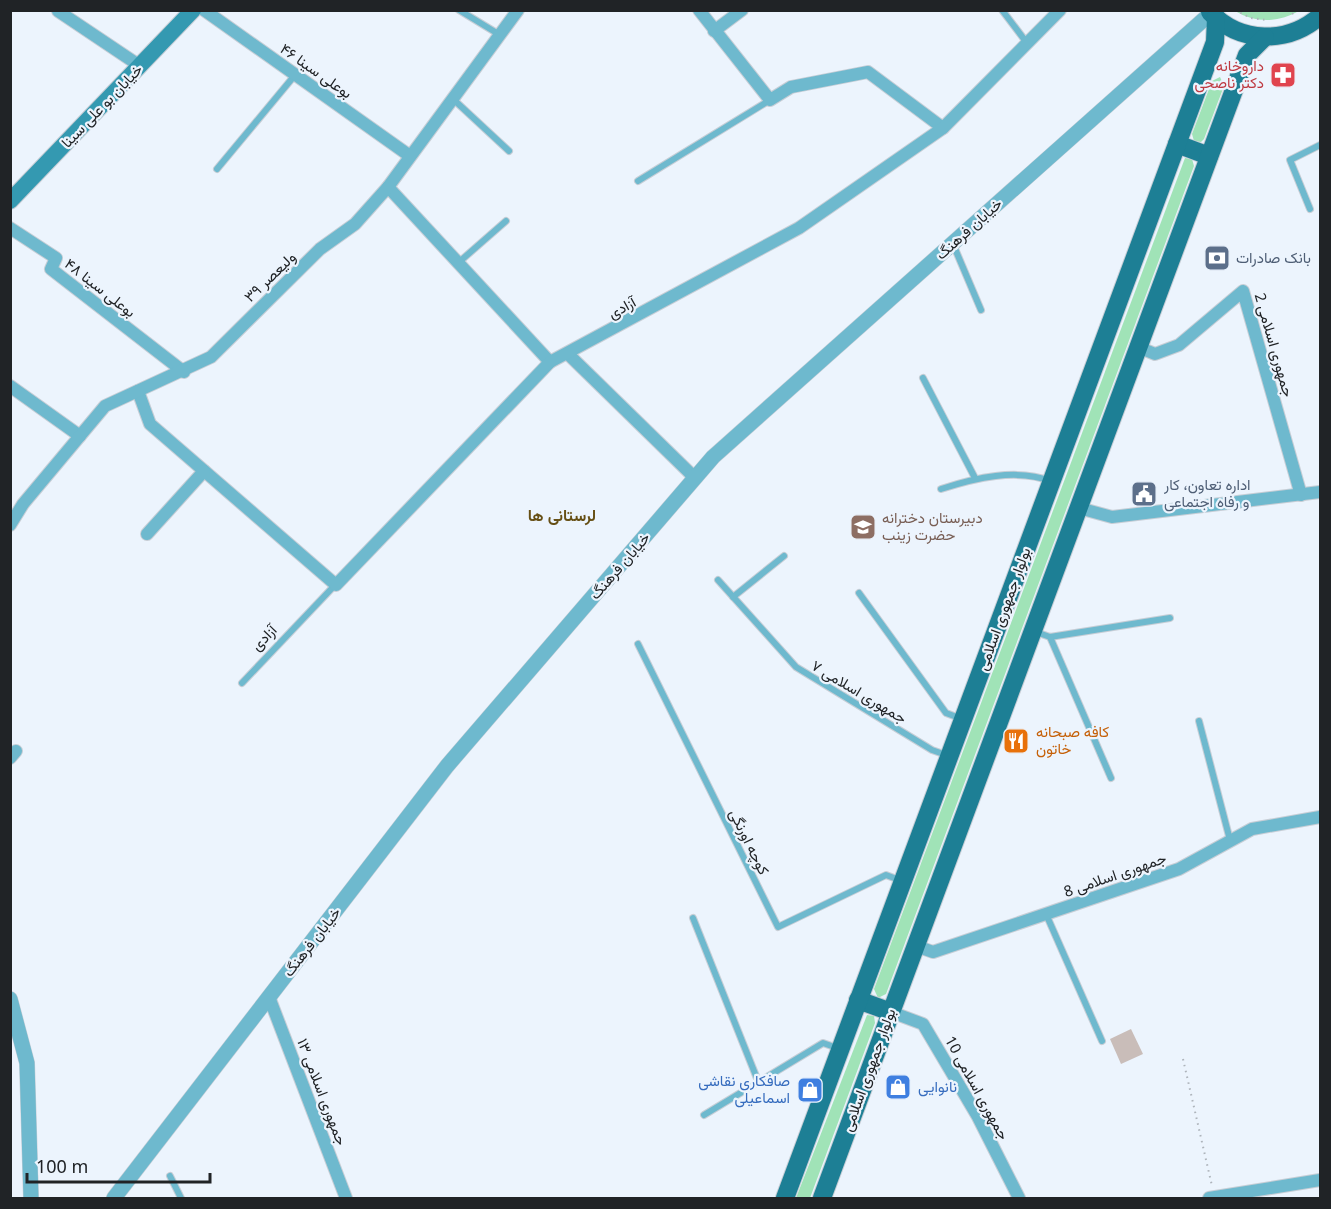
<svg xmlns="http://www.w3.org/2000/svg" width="1331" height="1209" viewBox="0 0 1331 1209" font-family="'Noto Sans',Vazirmatn,sans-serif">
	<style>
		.green { fill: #a0e3b7 }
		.building { fill: #c9bdb9 }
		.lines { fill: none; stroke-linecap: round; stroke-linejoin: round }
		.service-casing { stroke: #c7ced6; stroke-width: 8 }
		.minor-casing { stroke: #c7ced6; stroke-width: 14 }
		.tertiary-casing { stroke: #c7ced6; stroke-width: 16 }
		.secondary-casing { stroke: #c7ced6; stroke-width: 18 }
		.primary-casing { stroke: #c7ced6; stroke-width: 20 }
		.path { stroke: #aeb4bb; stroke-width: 2; stroke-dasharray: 1.5 4.5; stroke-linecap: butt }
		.service { stroke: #6eb9ce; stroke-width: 6 }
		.minor { stroke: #6eb9ce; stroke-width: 12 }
		.tertiary { stroke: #6eb9ce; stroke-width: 15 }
		.secondary { stroke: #3499b1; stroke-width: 16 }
		.primary { stroke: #1d7f95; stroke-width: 18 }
		.labels { text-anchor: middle; stroke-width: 4.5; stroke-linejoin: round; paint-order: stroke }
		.health-label { font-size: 15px; fill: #be3a42; stroke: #ecf4fd; text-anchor: end }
		.street-label { font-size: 15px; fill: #202326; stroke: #ecf4fd }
		.service-label { font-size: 15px; fill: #4e5e75; stroke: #ecf4fd; text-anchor: start }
		.education-label { font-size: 15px; fill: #785e54; stroke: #ecf4fd; text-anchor: start }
		.food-label { font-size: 15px; fill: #c56008; stroke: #ecf4fd; text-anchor: start }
		.shop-label { font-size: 15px; fill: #366cbe; stroke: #ecf4fd; text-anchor: end }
		.neighbourhood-label { font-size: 16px; font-weight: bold; fill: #664f15; stroke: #ecf4fd }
	</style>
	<rect width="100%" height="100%" fill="#ecf4fd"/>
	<g class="green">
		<path d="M1235,11H1299C1278,23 1255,23 1235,11Z"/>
		<polygon points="1220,77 1224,86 1204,139 1201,142 1194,141 1192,134 1212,81"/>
		<polygon points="1185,158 1192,159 1194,166 886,994 878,998 874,989"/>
		<polygon points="867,1015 874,1016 875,1023 810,1198 796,1198"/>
	</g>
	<polygon class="building" points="1131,1029 1143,1054 1121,1064 1110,1039"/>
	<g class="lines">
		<g class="service-casing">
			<g id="service">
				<polyline points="459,10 500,35"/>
				<polyline points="1002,10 1027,43"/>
				<polyline points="453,99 509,151"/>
				<polyline points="217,169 295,75"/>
				<polyline points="638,181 770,100"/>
				<polyline points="1310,209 1290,160 1320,145"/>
				<polyline points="953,244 981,310"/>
				<polyline points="458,263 506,221"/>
				<polyline points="923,378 975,478"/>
				<path d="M941,489C975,478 1016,468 1051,481"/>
				<polyline points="718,580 796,667 932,750 949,756"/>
				<polyline points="859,593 946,713 962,719"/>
				<polyline points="733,597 784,556"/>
				<polyline points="1036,632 1050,637 1170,618"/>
				<polyline points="1050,637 1111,778"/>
				<polyline points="638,644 778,927 886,875 902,881"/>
				<polyline points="242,683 335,585"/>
				<polyline points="1199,721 1230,840"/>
				<polyline points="1046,914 1102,1041"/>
				<polyline points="693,918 758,1081"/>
				<polyline points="704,1115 823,1043 840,1049"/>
				<polyline points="170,1176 181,1198"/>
			</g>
		</g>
		<g class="minor-casing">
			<g id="minor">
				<polyline points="204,10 410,156"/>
				<polyline points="699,10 770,100 791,87 868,72 943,128"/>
				<polyline points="58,11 140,66"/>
				<polyline points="714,31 742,10"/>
				<polyline points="388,187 550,362"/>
				<polyline points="10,228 56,258 51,269 184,372"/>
				<polyline points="1138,347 1155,354 1179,345 1243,291 1301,495"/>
				<polyline points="569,355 695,478"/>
				<polyline points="10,386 80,436"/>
				<polyline points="138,391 150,424 336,585 550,362 799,228 943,128 1060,10"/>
				<polyline points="1079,508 1112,517 1320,492"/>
				<polyline points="10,525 23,504 105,406 211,357 320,249 355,224 388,187 518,10"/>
				<polyline points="147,534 204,471"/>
				<polyline points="10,758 16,751"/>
				<polyline points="916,946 933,952 1179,869 1252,829 1320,817"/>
				<polyline points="269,997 346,1198"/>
				<polyline points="891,1012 923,1024 978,1117 1019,1198"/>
				<polyline points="1209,1198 1320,1180"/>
			</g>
		</g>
		<g class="tertiary-casing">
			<g id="tertiary">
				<polyline points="10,999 27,1063 31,1198"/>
				<polyline points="114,1198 447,766 713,457 1211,13"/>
			</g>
		</g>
		<g class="secondary-casing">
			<polyline id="secondary" points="10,201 193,10"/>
		</g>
		<g class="primary-casing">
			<g id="primary">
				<path d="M1210,12C1240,44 1288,44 1320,16"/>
				<polyline points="1177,144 1209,156"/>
				<polyline points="858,1000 891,1012"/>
				<polyline points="785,1198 1215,42 1216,17"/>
				<polyline points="822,1198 1247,55 1265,37"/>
			</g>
		</g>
		<g class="path">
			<polyline points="1235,10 1251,18 1266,20"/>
			<polyline points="1292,14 1299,10"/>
			<polyline points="1183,1059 1212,1186"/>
		</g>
		<use href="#service" class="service"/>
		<use href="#minor" class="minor"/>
		<use href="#tertiary" class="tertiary"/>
		<use href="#secondary" class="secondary"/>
		<use href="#primary" class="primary"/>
	</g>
	<defs>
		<g id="pharmacy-square" transform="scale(1.35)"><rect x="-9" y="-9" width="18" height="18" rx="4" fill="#e0444e" stroke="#ecf4fd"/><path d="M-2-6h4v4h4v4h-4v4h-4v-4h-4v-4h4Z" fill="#fff"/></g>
		<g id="bank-square" transform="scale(1.35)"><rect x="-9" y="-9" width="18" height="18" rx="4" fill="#5c6f8a" stroke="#ecf4fd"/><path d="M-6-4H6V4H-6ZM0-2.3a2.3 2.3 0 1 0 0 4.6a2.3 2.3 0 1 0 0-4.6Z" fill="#fff"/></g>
		<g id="civic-square" transform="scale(1.35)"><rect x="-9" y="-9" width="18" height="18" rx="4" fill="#5c6f8a" stroke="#ecf4fd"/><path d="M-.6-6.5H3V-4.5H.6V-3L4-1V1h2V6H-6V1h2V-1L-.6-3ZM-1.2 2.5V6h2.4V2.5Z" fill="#fff"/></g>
		<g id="school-square" transform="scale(1.35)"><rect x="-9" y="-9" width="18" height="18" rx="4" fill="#8d6e63" stroke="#ecf4fd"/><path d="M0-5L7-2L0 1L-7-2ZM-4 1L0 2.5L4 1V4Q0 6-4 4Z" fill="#fff"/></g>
		<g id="restaurant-square" transform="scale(1.35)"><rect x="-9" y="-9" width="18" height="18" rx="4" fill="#e8710a" stroke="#ecf4fd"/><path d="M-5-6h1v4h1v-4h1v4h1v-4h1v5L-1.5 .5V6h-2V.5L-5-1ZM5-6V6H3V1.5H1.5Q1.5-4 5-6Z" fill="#fff"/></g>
		<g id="shop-square" transform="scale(1.35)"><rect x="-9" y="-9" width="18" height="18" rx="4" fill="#3f7fe0" stroke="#ecf4fd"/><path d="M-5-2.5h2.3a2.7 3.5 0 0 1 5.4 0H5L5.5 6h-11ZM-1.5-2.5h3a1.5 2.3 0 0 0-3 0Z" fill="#fff"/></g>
	</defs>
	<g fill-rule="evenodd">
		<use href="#pharmacy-square" x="1283" y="75"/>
		<use href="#bank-square" x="1217" y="258"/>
		<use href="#civic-square" x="1144" y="494"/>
		<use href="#school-square" x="863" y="527"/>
		<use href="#restaurant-square" x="1016" y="741"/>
		<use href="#shop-square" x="898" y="1087"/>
		<use href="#shop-square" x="810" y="1090"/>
	</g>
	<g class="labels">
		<g class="health-label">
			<text x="1264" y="71">داروخانه<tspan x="1264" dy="17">دکتر ناصحی</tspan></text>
		</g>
		<g class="street-label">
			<text transform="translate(316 71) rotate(35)" y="5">بوعلی سینا ۴۶</text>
			<text transform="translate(102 106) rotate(-46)" y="5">خیابان بو علی سینا</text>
			<text transform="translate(969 229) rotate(-42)" y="5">خیابان فرهنگ</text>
			<text transform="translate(270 277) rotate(-44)" y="5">ولیعصر ۳۹</text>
			<text transform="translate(100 288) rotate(38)" y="5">بوعلی سینا ۴۸</text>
			<text transform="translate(622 308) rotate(-29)" y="5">آزادی</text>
			<text transform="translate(1274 345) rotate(74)" y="5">جمهوری اسلامی 2</text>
			<text transform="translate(620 566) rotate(-49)" y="5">خیابان فرهنگ</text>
			<text transform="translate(1004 609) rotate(-70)" y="5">بولوار جمهوری اسلامی</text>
			<text transform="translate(264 638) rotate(-46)" y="5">آزادی</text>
			<text transform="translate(859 692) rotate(31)" y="5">جمهوری اسلامی ۷</text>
			<text transform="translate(749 842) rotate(64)" y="5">کوچه اورنگی</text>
			<text transform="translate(1115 875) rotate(-19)" y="5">جمهوری اسلامی 8</text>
			<text transform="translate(312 942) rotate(-52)" y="5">خیابان فرهنگ</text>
			<text transform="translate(869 1070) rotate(-70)" y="5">بولوار جمهوری اسلامی</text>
			<text transform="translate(977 1088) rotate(61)" y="5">جمهوری اسلامی 10</text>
			<text transform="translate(322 1092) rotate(69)" y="5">جمهوری اسلامی ۱۳</text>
		</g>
		<g class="service-label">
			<text x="1236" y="263">بانک صادرات</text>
			<text x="1164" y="490">اداره تعاون، کار<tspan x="1164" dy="17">و رفاه اجتماعی</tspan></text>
		</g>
		<g class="education-label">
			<text x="882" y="523">دبیرستان دخترانه<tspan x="882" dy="17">حضرت زینب</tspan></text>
		</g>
		<g class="food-label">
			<text x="1036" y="737">کافه صبحانه<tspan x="1036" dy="17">خاتون</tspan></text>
		</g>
		<g class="shop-label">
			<text x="790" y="1086">صافکاری نقاشی<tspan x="790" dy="17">اسماعیلی</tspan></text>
			<text x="918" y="1092" text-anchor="start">نانوایی</text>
		</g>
		<g class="neighbourhood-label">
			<text x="562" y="521">لرستانی ها</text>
		</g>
	</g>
	<rect width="1331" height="1209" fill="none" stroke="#202326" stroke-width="24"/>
	<path d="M27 1173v9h183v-9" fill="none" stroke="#202326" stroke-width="3"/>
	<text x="36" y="1173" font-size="18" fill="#202326" stroke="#ecf4fd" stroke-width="4.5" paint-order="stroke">100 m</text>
</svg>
